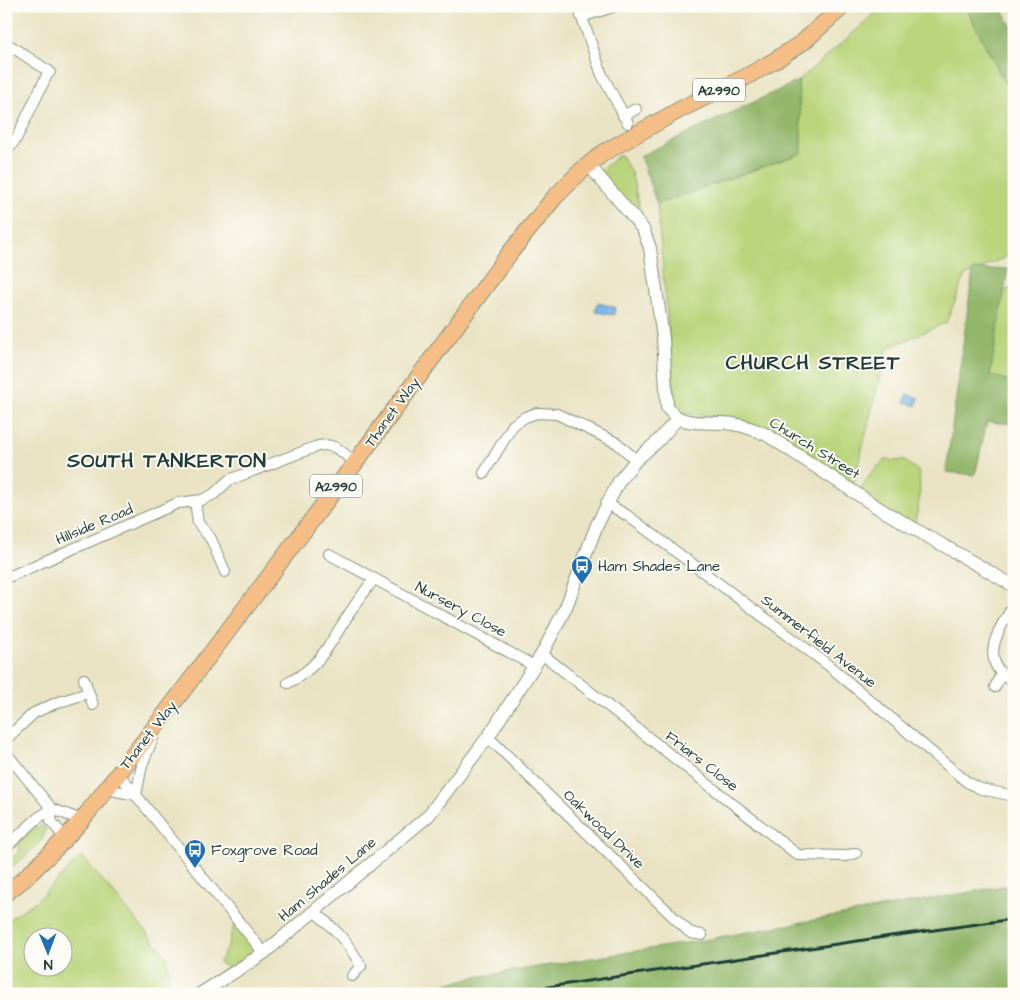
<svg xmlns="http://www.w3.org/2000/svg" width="1020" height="1000" viewBox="0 0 1020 1000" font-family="'Architects Daughter',sans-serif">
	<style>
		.green { fill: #b9d47a; stroke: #6c8857; fill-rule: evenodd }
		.forest { fill: #92b66a; stroke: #587a4f }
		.water { fill: #76b3e8; stroke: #4a788e }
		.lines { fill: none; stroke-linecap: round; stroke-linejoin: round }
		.minor-casing { stroke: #84907c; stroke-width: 12 }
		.tertiary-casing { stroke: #84907c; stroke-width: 14 }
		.primary-casing { stroke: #84907c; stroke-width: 18 }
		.minor { stroke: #fff; stroke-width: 10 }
		.tertiary { stroke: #fff; stroke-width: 12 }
		.primary { stroke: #f6be87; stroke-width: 16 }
		.rail { stroke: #1f3d34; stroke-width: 3 }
		.labels { text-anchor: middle; stroke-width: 4; stroke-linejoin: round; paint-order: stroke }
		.shield { fill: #fdfcf7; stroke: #62766e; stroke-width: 1 }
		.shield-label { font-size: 14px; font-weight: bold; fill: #1f3d34 }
		.street-label { font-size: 15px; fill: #1f3d34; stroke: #fdfcf7 }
		.poi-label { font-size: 15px; fill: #1f3d34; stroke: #fdfcf7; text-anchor: start }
		.district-label { font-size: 20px; font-weight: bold; letter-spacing: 1px; fill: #1f3d34; stroke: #fdfcf7 }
	</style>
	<rect width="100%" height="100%" fill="#fdfcf7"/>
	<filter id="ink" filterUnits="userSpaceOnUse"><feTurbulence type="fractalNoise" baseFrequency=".02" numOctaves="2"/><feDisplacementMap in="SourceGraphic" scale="10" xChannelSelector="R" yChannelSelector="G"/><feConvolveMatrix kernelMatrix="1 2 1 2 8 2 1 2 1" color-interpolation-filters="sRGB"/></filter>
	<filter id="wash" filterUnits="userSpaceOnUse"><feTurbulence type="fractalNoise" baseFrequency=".0096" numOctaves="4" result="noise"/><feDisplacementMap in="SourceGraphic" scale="20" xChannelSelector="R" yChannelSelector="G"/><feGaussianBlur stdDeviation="1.12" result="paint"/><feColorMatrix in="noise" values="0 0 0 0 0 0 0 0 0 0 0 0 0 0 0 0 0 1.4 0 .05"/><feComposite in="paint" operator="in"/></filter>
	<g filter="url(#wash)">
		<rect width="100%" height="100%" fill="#e9e3c3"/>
		<g class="green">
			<polygon points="881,6 966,6 1014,98 1014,253 965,276 946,323 887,348 853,486 744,420 682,413 675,405 657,204 802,153 798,81 867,21"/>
			<polygon points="620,154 631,172 647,240 597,174"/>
			<polygon points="1014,287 1014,396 990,380 999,293"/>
			<path d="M885,460L905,461L919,472C921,492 919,509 913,528L857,494L872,472Z"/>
			<path d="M40,826L46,829C44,844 18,862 6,871V863L20,851L18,842L33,829Z"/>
			<path d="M82,856L167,957L170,994H6V921L36,901ZM32,938H62V968H32Z"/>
			<polygon points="234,925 253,945 255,949 253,954 230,970 219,962 228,946"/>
		</g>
		<g class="forest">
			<polygon points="965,6 1001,6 1014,32 1014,101"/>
			<polygon points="798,81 802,153 657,204 640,156"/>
			<polygon points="1008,269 990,375 1014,382 1014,424 987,422 975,475 946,472 973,270"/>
			<polygon points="1014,884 1014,994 402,994 475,977 698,941"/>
		</g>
		<g class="water">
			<polygon points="598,303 615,307 614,315 595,312"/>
			<polygon points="907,394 919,398 916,406 904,402"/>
		</g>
	</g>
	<g filter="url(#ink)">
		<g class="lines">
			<g class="minor-casing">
				<g id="minor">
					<polyline points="578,6 602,75 628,123"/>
					<polyline points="581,17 616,6"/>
					<polyline points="6,43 50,72"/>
					<polyline points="623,116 636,109"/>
					<polyline points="6,149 10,147 16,139 49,71"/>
					<polyline points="484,473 513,425 525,417 537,413 557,414 617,443 636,460"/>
					<polyline points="195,501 198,523 211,539 225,572"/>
					<polyline points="606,503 628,516 828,665 967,782 981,789 1014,796"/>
					<polyline points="329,554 534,666"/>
					<path d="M6,578L178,503L202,500L214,494L229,480L315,447C333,441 341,451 355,463"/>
					<path d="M1014,605C1002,624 982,652 1001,673C1004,677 1010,679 1014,682"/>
					<polyline points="542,654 798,855 846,856 856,853"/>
					<polyline points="84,679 93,705"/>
					<path d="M288,683C322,665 329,644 349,614C357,602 365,591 374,579"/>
					<polyline points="995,687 1001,674"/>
					<polyline points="488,737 687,930 691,933 702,935"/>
					<polyline points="6,739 34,713 56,703 88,693"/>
					<polyline points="6,753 52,809 82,820"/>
					<polyline points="118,773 264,953"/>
					<polyline points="106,789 136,795"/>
					<polyline points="136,795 142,765 154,736"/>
					<polyline points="52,809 51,821 65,838"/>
					<polyline points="6,847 38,818 52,809"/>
					<path d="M315,912C335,929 348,942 361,966L352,976"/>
				</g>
			</g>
			<g class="tertiary-casing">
				<g id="tertiary">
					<path d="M588,164L643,229L650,248L663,338L667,407C680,429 711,420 733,424C745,426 756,430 767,435L880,509L1014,586"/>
					<polyline points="200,994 264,953 428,816 488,737 542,654 566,607 596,527 619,481 636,460 658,441 678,418"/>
				</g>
			</g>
			<g class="primary-casing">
				<polyline id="primary" points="6,893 24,879 55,849 82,820 162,718 355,463 509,254 554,198 581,171 603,153 681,109 744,78 774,61 803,42 843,6"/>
			</g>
			<use href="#minor" class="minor"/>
			<use href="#tertiary" class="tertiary"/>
			<use href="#primary" class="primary"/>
			<polyline class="rail" points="501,994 891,936 1014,919"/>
		</g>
	</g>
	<defs>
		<g id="bus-pin" transform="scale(1.125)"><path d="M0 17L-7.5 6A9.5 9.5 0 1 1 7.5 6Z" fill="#1f6fb2" stroke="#fdfcf7"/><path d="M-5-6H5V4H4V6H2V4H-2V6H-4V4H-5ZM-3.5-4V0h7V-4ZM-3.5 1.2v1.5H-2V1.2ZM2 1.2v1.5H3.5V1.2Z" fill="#fff"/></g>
	</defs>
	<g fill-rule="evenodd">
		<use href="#bus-pin" x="582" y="566"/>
		<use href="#bus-pin" x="195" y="850"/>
	</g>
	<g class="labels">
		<g class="shield">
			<rect x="693" y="78.5" width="52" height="23" rx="4"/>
			<rect x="310" y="474.5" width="52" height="23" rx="4"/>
		</g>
		<g class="shield-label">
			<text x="719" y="95">A2990</text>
			<text x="336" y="491">A2990</text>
		</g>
		<g class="street-label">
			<text transform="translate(392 412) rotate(-54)" y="5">Thanet Way</text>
			<text transform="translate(815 448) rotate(32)" y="5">Church Street</text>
			<text transform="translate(94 524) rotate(-23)" y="5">Hillside Road</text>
			<text transform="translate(461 609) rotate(28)" y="5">Nursery Close</text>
			<text transform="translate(819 641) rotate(38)" y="5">Summerfield Avenue</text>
			<text transform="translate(148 735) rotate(-52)" y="5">Thanet Way</text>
			<text transform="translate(702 761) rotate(38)" y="5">Friars Close</text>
			<text transform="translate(604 829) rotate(44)" y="5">Oakwood Drive</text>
			<text transform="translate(327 879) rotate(-40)" y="5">Ham Shades Lane</text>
		</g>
		<g class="poi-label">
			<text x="598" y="571">Ham Shades Lane</text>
			<text x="211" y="855">Foxgrove Road</text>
		</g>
		<g class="district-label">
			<text x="813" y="369">CHURCH STREET</text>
			<text x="167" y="467">SOUTH TANKERTON</text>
		</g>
	</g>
	<rect width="1020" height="1000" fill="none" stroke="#fdfcf7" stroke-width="25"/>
	<g transform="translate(48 952) rotate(179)"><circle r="24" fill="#fdfcf7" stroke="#a4b0a9"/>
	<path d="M0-4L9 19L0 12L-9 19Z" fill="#1f6fb2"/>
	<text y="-8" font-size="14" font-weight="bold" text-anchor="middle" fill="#1f3d34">N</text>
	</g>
</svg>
